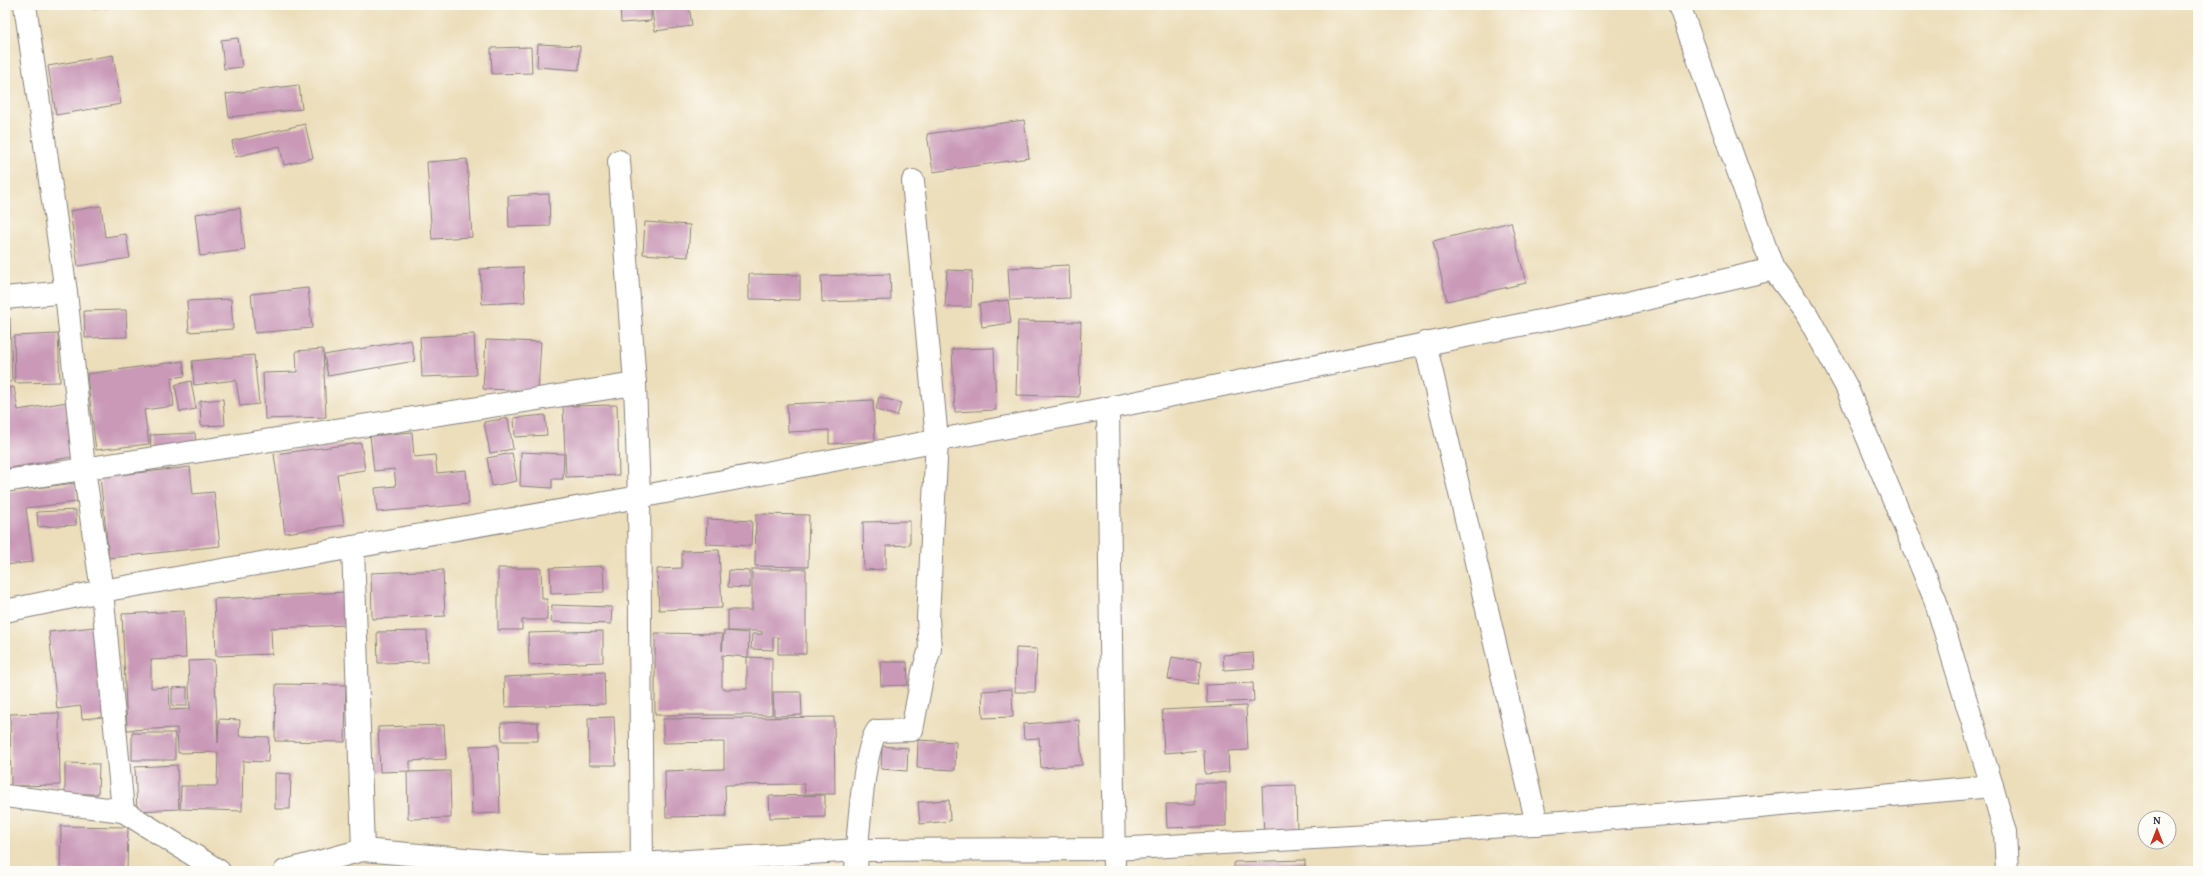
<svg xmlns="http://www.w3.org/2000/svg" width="2203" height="876" viewBox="0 0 2203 876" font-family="'Gentium Book Plus',serif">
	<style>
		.building { fill: #c999b7 }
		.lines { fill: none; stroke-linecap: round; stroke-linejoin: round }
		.minor-casing { stroke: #87807b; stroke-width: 24 }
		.minor { stroke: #fff; stroke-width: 22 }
	</style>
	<rect width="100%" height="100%" fill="#fdfcf7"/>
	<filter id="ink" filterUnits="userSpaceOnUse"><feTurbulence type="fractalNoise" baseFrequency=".025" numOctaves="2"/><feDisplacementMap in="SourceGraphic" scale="8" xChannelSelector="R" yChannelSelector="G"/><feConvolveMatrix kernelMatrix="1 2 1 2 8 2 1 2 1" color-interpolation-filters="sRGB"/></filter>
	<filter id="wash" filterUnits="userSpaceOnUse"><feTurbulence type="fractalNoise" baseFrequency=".012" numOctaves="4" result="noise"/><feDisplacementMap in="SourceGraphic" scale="16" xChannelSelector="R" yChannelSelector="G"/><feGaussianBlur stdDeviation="0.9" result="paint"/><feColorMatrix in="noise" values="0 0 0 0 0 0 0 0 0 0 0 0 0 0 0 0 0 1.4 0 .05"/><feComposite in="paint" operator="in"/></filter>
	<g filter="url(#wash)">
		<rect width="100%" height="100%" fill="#ecdebb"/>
		<g id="blocks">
			<g class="building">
				<polygon points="93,5 126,5 126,6 93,9"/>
				<polygon points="620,5 651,5 651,21 621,23"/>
				<polygon points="651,5 689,5 692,26 655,31"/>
				<polygon points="238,38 242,67 224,69 221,40"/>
				<polygon points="538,44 580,46 579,70 537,67"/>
				<polygon points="531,47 532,73 492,74 491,48"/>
				<polygon points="113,55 121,104 56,115 48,66"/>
				<polygon points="299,85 302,109 229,117 226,94"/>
				<polygon points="1024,120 1029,158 933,172 927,134"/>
				<polygon points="305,124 313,158 284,165 280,146 235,157 232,141"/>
				<polygon points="467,159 472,237 432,239 427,162"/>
				<polygon points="549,194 550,226 509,227 508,196"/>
				<polygon points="101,206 105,237 126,234 130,258 78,266 70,211"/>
				<polygon points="240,208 245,250 200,256 195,214"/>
				<polygon points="645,222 690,225 688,257 643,254"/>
				<polygon points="1511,222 1526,283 1447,301 1433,241"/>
				<polygon points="1069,265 1070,298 1010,300 1008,268"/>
				<polygon points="523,267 525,302 482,304 480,269"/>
				<polygon points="947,270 972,271 971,307 945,307"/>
				<polygon points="749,274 800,275 800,300 749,299"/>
				<polygon points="890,274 891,300 822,302 821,276"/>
				<polygon points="308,288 312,328 255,333 251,294"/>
				<polygon points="231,299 233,329 189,332 187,301"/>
				<polygon points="1008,300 1011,323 982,327 979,304"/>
				<polygon points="126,310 127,337 85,338 84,311"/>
				<polygon points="5,318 10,318 12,382 5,382"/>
				<polygon points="1018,321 1081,322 1079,397 1016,395"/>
				<polygon points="58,334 60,382 15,383 14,336"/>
				<polygon points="474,334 476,375 422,377 420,337"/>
				<polygon points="411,340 415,361 328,376 324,355"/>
				<polygon points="486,340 541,342 538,391 483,389"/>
				<polygon points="994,348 996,410 955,412 952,349"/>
				<polygon points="323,349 326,417 265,419 263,373 297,372 296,351"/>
				<polygon points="254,355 259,404 240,406 236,380 194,385 192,361"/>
				<polygon points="183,361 185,376 171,378 174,406 144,410 149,444 96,450 87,374"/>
				<polygon points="191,381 196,409 180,412 175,385"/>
				<polygon points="14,387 18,410 67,402 77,456 5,469 5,389"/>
				<polygon points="879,397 901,403 897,416 876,410"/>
				<polygon points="223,399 225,425 201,426 200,401"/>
				<polygon points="873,400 875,441 829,444 829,430 788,432 787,404"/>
				<polygon points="617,405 619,475 566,477 563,406"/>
				<polygon points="545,415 547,435 515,437 514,418"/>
				<polygon points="508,418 513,449 490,453 484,422"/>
				<polygon points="412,432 414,457 435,455 437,473 466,470 469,504 377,512 375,488 396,486 394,469 374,471 370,436"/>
				<polygon points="195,433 196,447 151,449 150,435"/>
				<polygon points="361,443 365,470 337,474 344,525 285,533 274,454"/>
				<polygon points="521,452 564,454 563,479 552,479 552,488 520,486"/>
				<polygon points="512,453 517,481 492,486 487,458"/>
				<polygon points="190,467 193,494 214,492 220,546 109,558 100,477"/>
				<polygon points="75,483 77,502 26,508 33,562 5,565 5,492"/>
				<polygon points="76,510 76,525 38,527 37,512"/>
				<polygon points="756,514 809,515 808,567 755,566"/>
				<polygon points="707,519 752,521 751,546 706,544"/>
				<polygon points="910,521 910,545 886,546 886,569 864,570 863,522"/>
				<polygon points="719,550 722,608 659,610 657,569 682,568 682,551"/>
				<polygon points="603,566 604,592 551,594 550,568"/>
				<polygon points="498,568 541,568 542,599 547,599 547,620 522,620 522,630 498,630"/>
				<polygon points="752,569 806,569 806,654 778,654 778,637 773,637 773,650 751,649 752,634 762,634 762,631 728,631 728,610 752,610"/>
				<polygon points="443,570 445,616 372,619 371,573"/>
				<polygon points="729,570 750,571 750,588 728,587"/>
				<polygon points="346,592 348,625 271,628 272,654 216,656 214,599"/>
				<polygon points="552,605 612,607 611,624 551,622"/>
				<polygon points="184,611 186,658 151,660 151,688 169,687 170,710 190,709 188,661 214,660 218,743 219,719 240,720 239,736 269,737 268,762 243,761 242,811 180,809 181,786 217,786 218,752 178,753 177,728 127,730 122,614"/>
				<polygon points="103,626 112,716 82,719 81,706 57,709 49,632"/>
				<polygon points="427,631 428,662 378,663 377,632"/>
				<polygon points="603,631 603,662 529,665 528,633"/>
				<polygon points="724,631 749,633 748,657 722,655 722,689 747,689 747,657 772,658 772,715 655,715 655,633 722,634 722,651"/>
				<polygon points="1016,648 1037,649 1035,692 1015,692"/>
				<polygon points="1253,653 1254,668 1224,670 1223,655"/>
				<polygon points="1172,657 1202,662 1198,684 1168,679"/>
				<polygon points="880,662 907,662 908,685 881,686"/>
				<polygon points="604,672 605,704 505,707 504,677"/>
				<polygon points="1253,683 1254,701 1207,703 1206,685"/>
				<polygon points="276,684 346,685 345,742 275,741"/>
				<polygon points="187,687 187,706 172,706 172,688"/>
				<polygon points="1012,689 1013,717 983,718 982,691"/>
				<polygon points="773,692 801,692 802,715 774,716"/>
				<polygon points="1246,706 1248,750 1228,751 1229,772 1205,774 1204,750 1164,753 1162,710"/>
				<polygon points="59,713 60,785 11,786 10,714"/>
				<polygon points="614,717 616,765 589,765 588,718"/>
				<polygon points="834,717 835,794 805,794 804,784 725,785 726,816 666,817 665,771 724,769 724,742 663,743 663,719"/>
				<polygon points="1079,720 1082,765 1041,768 1039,738 1024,739 1023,724"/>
				<polygon points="538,722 538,741 502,741 501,723"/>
				<polygon points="444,725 446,759 410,761 410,771 380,772 378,727"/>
				<rect x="132" y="733" width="43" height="27"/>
				<polygon points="918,740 956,742 955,770 917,768"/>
				<polygon points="498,745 500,813 472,814 470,746"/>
				<polygon points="882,746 908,748 907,771 881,769"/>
				<polygon points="65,763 99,764 98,794 65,794"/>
				<polygon points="177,765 179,809 137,811 135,767"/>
				<polygon points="450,771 451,818 408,819 407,772"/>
				<polygon points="275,773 291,774 290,809 275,809"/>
				<polygon points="1195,783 1226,783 1226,826 1167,828 1166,804 1195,804"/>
				<polygon points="1296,785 1297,835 1264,836 1262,786"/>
				<polygon points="825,795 825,817 770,818 769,796"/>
				<polygon points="949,800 950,821 920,824 918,802"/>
				<polygon points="61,826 128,827 127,871 60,871"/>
				<polygon points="1305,860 1305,871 1234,871 1234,862"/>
				<rect x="1167" y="868" width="49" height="3"/>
			</g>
		</g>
	</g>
	<g filter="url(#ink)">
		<use href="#blocks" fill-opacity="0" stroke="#87807b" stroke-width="1"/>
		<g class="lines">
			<g class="minor-casing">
				<g id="minor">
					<polyline points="25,5 66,292 84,469 102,591 123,811 219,871"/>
					<polyline points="1679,5 1773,269"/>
					<polyline points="619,161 635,384 639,497 642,871"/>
					<polyline points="5,298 66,292"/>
					<polyline points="1425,343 1537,824"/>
					<polyline points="1108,408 1114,871"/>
					<polyline points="5,481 635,384"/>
					<polyline points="353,547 363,850"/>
					<polyline points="5,611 102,591 639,497 1108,408 1624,304 1773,269 1806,313 1846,386 1935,599 1992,786 2005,833 2007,871"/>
					<polyline points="5,796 123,811"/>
					<polyline points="285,871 363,850 543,866 642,864 857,850 1114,849 1423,832 1737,809 1992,786"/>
					<path d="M856,871C857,844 863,750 877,731L912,730L923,672L930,649L928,618L937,440L913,181"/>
				</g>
			</g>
			<use href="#minor" class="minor"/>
		</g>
	</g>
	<rect width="2203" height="876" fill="none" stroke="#fdfcf7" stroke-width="20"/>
	<g transform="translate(2157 830)"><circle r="19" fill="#fdfcf7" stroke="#a5a5ac"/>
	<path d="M0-3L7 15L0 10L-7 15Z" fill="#c8321e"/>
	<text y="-6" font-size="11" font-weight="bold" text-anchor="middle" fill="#22223b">N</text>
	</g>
</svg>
